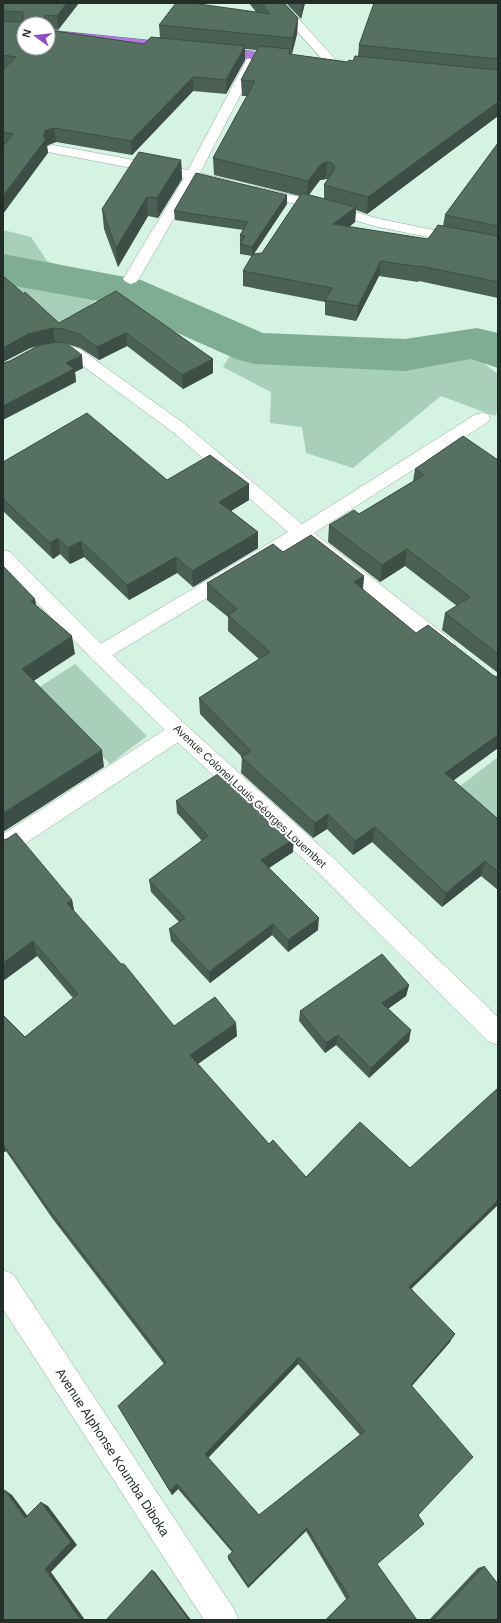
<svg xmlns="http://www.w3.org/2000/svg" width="501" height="1623" viewBox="0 0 501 1623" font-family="Arial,sans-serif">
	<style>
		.green { fill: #a8cfba }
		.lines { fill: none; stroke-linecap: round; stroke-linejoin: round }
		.river { fill: #7fad94; fill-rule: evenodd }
		.street-casing { stroke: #8eaa9a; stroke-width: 1 }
		.secondary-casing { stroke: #8eaa9a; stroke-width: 1 }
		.highway-casing { stroke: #7f5f9d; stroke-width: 1 }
		.street { fill: #fff; fill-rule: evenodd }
		.secondary { fill: #fff; fill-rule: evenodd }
		.highway { fill: #b07adc; fill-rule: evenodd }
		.wall { fill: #4a6054; fill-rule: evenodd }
		.shaded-wall { fill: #3c4e45 }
		.building { fill: #567062; stroke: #3c4e45; fill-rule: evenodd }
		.labels { text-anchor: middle; stroke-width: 4; stroke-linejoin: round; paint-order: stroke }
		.street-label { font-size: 11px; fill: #232e28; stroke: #fff }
		.near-street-label { font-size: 13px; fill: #232e28; stroke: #fff }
	</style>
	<rect width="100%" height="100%" fill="#d5f3e2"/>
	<g class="green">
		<polygon points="3,230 31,237 47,261 115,283 62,329 3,280"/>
		<polygon points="466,350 498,374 498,410 495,416 441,396 353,468 306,453 302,427 270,423 271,392 223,367 231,354 295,363 384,365"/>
		<polygon points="75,664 147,736 110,764 38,688"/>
		<polygon points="498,757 498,833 455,790"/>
	</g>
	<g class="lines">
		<polygon class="river" points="3,254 141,280 263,333 405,339 477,328 498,333 498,368 471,359 405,371 254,364 236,359 110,303 3,284"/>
		<g class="street-casing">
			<g id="street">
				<polygon points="272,3 284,3 337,61 339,64 337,67 329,67"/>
				<polygon points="255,51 259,52 261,55 200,173 229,180 231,183 229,186 224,187 196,180 139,279 136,282 131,284 126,282 123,279 184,178 53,153 48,152 46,149 48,146 53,145 188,170 249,55 251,52"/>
				<polygon points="257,187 317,201 380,219 498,243 498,251 378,227 308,207 252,194 250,191 252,188"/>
				<path d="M55,343L64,344L80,349L186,425L302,524L476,414L482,413L488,414L490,418L488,422L314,533L453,641L456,646L453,651L446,653L439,651L300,542L106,659L99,661L92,659L89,654L92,649L288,532L174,433L68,355C42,347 26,370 3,376V364L31,349Z"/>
				<polygon points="179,723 186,725 189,731 186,737 11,853 3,855 3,834 172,725"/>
				<polygon points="3,1270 13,1274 234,1609 239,1620 204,1620 3,1309"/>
			</g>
		</g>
		<g class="secondary-casing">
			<polygon id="secondary" points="3,550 10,552 106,649 186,725 330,855 498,1017 498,1045 489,1042 314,869 172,737 92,659 3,568"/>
		</g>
		<g class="highway-casing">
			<g id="highway">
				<polygon points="48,30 175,43 179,44 181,47 179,50 175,51 48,38"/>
				<polygon points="215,47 284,55 288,56 290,59 288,62 284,63 211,54 209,51 211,48"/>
			</g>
		</g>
		<use href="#street" class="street"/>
		<use href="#secondary" class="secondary"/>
		<use href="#highway" class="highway"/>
	</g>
	<g class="wall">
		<path d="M3,3H79L58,30L49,29V30L144,44L160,37L159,25L256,12L249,3H284L298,18L297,34L292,54H290L348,62L353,61L358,56L359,45L498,3V116L367,214L356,210L355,222L349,227L428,239L443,226L445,215L498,143V298L419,281L418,282L379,276L356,321L325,315V302L243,286V271L252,256L240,254V235L243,230L175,220L174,211L287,195V204L254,254L262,253L300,196L214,175L213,158L247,96H242L241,80L257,50L245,49V60L226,94L193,91L132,155L56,142L48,145L47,146L48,153L3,146V70L4,68H3ZM24,24H48V48ZM326,179H328L324,185V199L309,195L320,180Z"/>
		<polygon points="286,3 305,3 301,19"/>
		<polygon points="181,160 182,179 158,218 148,216 118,267 104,229 102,209"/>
		<polygon points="3,276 24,294 59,323 116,291 213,359 213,373 183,389 127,346 99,360 80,348 64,343 58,342 83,368 75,372 76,382 10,361 39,345 30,348 3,362"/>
		<polygon points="498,460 498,673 442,630 445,613 457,606 405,566 380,582 328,542 329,525 359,514 413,481 415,469"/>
		<polygon points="3,462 167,480 249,500 231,511 258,532 258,548 193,587 177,573 129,600 84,557 70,564 60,554 53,559 3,511"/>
		<polygon points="283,552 364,576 363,590 498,748 453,780 498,819 498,890 481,876 442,907 372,842 353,855 327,829 313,838 241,773 242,757 200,714 199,698 259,659 228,631 228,617 207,600 207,583"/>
		<polygon points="176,801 293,852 269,868 318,930 288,952 272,935 210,983 171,941 169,929 179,922 151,892 149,880 202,841 177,813"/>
		<path d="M3,840L72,900L74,911L174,1026L237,1036L198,1064L269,1144L306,1177L412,1289L450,1342L412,1386L418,1515L377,1564L417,1620H325L346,1599L306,1531L248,1588L228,1559V1556L232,1552L178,1489L172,1495L118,1406L164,1364L52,1218L6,1151L3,1153V1015L25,1037L73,998L37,956L3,981ZM298,1364L360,1435L259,1515L208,1458Z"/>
		<polygon points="409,985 406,996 388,1009 409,1041 369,1078 336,1045 325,1053 299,1021 300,1011"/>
		<polygon points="484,1566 498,1620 429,1620 478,1568"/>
	</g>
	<g class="shaded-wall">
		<polygon points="67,3 79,3 58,30 57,16"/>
		<polygon points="302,3 305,3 301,19"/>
		<polygon points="298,18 297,34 292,54 293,38"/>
		<polygon points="245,46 245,60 226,94 226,80"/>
		<polygon points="193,77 193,91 132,155 131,141"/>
		<polygon points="498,102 498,116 367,214 368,197"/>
		<polygon points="54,128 56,142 48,145 47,146 48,153 3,214 3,196 46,130"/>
		<polygon points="181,160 182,179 158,218 157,198"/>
		<polygon points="327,162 326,179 320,180 307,197 308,181 321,164"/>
		<polygon points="287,195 287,204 252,256 252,247"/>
		<polygon points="147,197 148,216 118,267 116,248"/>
		<polygon points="356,207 355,222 332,239 333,224"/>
		<polygon points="381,261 379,276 356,321 358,306"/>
		<polygon points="53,328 55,342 30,348 3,362 3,348 28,334"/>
		<polygon points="126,333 127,346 99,360 97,347"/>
		<polygon points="82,355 83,368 75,372 76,382 3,420 3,406 66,363"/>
		<polygon points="213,359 213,373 183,389 182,375"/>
		<polygon points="249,484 249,500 219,518 219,502"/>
		<polygon points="258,532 258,548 193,587 192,571"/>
		<polygon points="58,538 60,554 53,559 50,543"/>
		<polygon points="81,541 84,557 70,564 68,548"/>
		<polygon points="407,549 405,566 380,582 382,565"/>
		<polygon points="176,557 177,573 129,600 127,585"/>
		<polygon points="364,576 362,593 354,582"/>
		<polygon points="35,599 38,616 31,601"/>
		<polygon points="72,636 75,654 26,686 22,669"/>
		<polygon points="498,735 498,748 442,789 445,773"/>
		<polygon points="102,750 104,767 3,832 3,813"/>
		<polygon points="328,814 327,829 313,838 315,823"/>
		<polygon points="375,827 372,842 353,855 355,841"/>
		<polygon points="294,839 293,852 261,873 261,860"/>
		<polygon points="485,861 481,876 442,907 446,893"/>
		<polygon points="72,900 75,915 67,903"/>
		<polygon points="319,918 318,930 288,952 288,940"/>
		<polygon points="273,924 272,935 210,983 209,972"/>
		<polygon points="33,941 37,956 3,981 3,963"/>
		<polygon points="409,985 406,996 380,1014 382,1003"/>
		<polygon points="236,1023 237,1036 192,1068 190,1055"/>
		<polygon points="411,1030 409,1041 369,1078 371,1068"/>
		<polygon points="338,1035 336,1045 325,1053 326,1043"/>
		<polygon points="3,1145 6,1151 3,1153"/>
		<polygon points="498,1200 498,1205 405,1295 409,1287"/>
		<polygon points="455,1334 450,1342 407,1391 411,1385"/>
		<polygon points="299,1357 298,1364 207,1459 205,1454"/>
		<polygon points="177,1484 178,1489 172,1495 170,1491"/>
		<polygon points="5,1490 12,1495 32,1522 25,1518"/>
		<polygon points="41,1502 48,1506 77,1545 51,1572 85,1620 81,1620 45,1569"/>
		<polygon points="307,1528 306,1531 248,1588 248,1586"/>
		<polygon points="152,1570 155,1572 191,1620 189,1620"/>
	</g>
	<g class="building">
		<polygon points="3,3 67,3 57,16 45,15 45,24 24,24 24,48 48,48 48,30 144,44 151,37 245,46 226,80 193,77 131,141 54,128 46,130 43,136 46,139 3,196 3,146 13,134 3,132 3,70 16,57 3,55 3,21 23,22 23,12 3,11"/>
		<polygon points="176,3 192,3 270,14 261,3 284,3 298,18 293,38 159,25"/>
		<polygon points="374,3 498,3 498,59 359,45"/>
		<polygon points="259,46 290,49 289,54 348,62 349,60 353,61 355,56 498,70 498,102 368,197 324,185 335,168 332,163 327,162 321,164 308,181 213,158 255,81 241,80"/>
		<polygon points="498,143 498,226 445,215"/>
		<polygon points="139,152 181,160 157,198 147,197 116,248 102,209"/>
		<polygon points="196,173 287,195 252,247 240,244 245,236 240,235 248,222 174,211"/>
		<polygon points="302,193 356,207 333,224 428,239 438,225 498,236 498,282 420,266 420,267 381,261 358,306 325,300 332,288 243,271 253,254 262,253"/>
		<polygon points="3,276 24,294 25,292 59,323 116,291 213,359 182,375 126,333 97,347 79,334 63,329 53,328 28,334 3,348"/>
		<polygon points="57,342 66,343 82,355 66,363 74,369 3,406 3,363 10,361 40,345"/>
		<polygon points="87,413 167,480 210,455 249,484 219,502 258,532 192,571 176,557 127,585 81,541 68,548 58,538 50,543 3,499 3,462"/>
		<polygon points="463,436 498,460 498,654 445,613 470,597 407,549 382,565 329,525 354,510 359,514 424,475 415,469"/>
		<polygon points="311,535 364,576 354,582 416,633 428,625 494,676 498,677 498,735 445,773 498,819 498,872 485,861 446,893 375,827 355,841 328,814 315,823 241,757 251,751 199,698 270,652 228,615 237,609 207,583 273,544 283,552"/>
		<polygon points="3,566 35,599 31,601 72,636 22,669 102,750 3,813"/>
		<polygon points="221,772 294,839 261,860 319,918 288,940 273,924 209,972 169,929 185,918 149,880 208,836 176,801"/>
		<path d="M16,833L72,900L67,903L121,964H124L174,1026L215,997L236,1023L190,1055L269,1144L273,1140L306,1177L360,1122L410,1168L498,1088V1200L409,1287L455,1334L411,1385L473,1457L418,1515L424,1524L377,1564L417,1620H326L349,1597L307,1528L248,1586L228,1556L233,1551L177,1484L170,1491L118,1406L166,1362L47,1207L3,1144V1015L25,1037L78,994L33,941L3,963V840L7,839ZM299,1357L365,1431L259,1515L205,1454Z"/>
		<polygon points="382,954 409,985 382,1003 411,1030 371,1068 338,1035 326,1043 300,1011"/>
		<polygon points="5,1490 25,1518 41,1502 71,1542 45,1569 81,1620 3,1620 3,1492"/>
		<polygon points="484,1566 498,1584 498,1620 433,1620"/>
		<polygon points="152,1570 189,1620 106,1620"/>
	</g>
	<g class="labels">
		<g class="street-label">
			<text transform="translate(250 796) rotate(43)" y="4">Avenue Colonel Louis Géorges Louembet</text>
		</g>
		<g class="near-street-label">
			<text transform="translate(113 1452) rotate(57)" y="5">Avenue Alphonse Koumba Diboka</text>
		</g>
	</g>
	<rect width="501" height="1623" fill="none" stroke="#232e28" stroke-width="8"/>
	<g transform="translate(36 36) rotate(285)"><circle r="19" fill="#ffffff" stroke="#a7aba9"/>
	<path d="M0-3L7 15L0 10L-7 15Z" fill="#904cc1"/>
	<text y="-6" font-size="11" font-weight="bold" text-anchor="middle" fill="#232e28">N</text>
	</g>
</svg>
